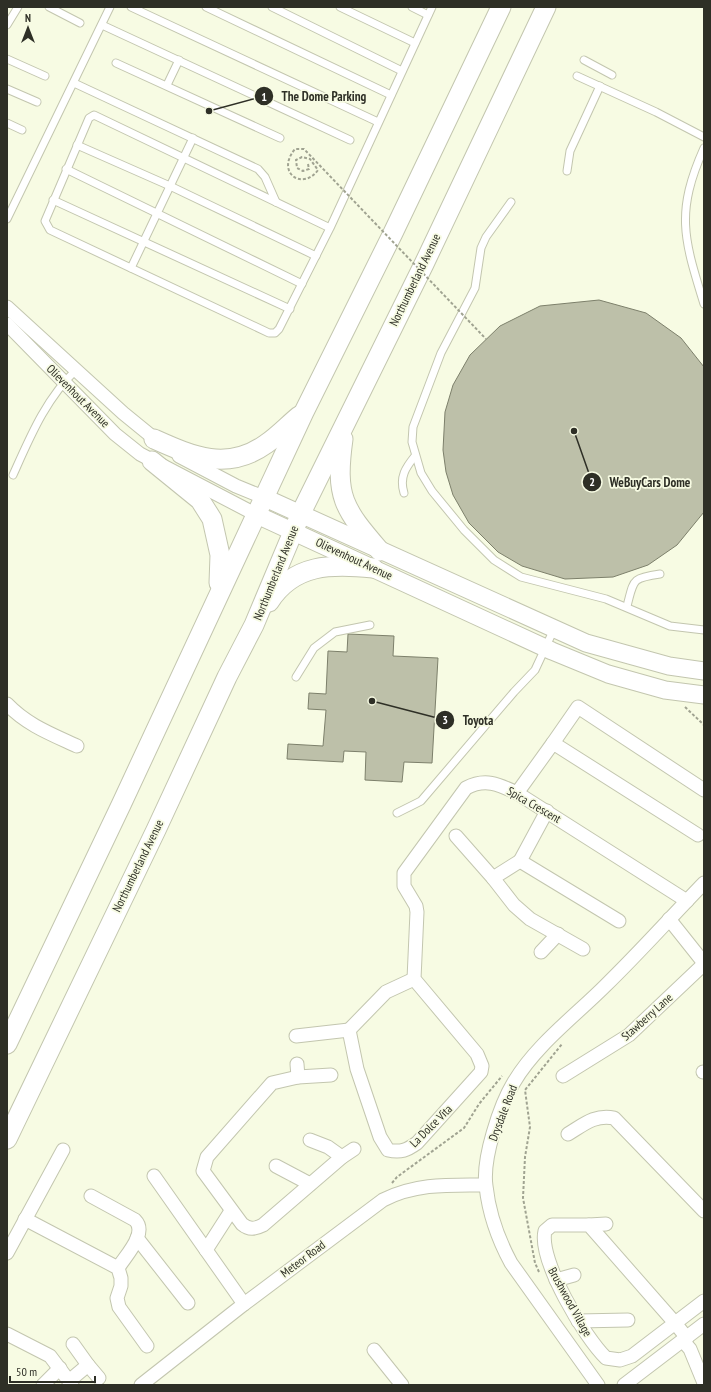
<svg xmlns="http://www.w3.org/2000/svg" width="711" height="1392" viewBox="0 0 711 1392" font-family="'PT Sans Narrow',sans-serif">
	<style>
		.building { fill: #bdc0a9; stroke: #7d806b }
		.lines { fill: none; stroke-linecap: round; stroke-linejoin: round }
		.service-casing { stroke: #c3c6af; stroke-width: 9 }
		.minor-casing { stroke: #c3c6af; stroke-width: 15 }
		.tertiary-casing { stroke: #c3c6af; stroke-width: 19 }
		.secondary-casing { stroke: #c3c6af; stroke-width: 21 }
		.path { stroke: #a0a391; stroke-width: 2; stroke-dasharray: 3 2; stroke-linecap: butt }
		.service { stroke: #fff; stroke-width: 7 }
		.minor { stroke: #fff; stroke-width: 13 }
		.tertiary { stroke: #fff; stroke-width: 17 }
		.secondary { stroke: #fff; stroke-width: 19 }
		.path-bridge { stroke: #a0a391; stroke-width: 2; stroke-dasharray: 3 2; stroke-linecap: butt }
		.labels { text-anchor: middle; stroke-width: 3.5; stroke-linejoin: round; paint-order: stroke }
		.street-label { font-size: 12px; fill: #2e2f26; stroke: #f7fbe3 }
		.leader { fill: none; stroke: #2e2f26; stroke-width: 1.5 }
		.callout-dot { fill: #2e2f26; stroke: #f7fbe3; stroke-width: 1.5 }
		.mark-label { font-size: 12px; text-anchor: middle; font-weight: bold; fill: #fff }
		.callout-label { font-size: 13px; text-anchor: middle; font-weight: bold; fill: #2e2f26; stroke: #f7fbe3; stroke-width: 3.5; stroke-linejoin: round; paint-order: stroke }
	</style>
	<rect width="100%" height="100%" fill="#f7fbe3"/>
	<g class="building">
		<polygon points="599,300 646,313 681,338 704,367 704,512 677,545 648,565 613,577 565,579 522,566 498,552 469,523 453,495 446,472 443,450 445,412 453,385 470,355 500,326 540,306"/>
		<polygon points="348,634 394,636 393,656 438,658 432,763 404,762 402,782 365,780 366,752 344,751 343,762 287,759 288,744 323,746 326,710 308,709 309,693 326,694 328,651 347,652"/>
	</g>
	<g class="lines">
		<g class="service-casing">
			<g id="service">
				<polyline points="49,7 80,23"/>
				<polyline points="131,7 378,122"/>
				<polyline points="206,7 391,95"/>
				<polyline points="272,7 402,71"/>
				<polyline points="340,7 415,43"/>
				<polyline points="412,7 428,15"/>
				<polyline points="7,25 18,7"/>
				<polyline points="102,25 350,140"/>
				<polyline points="7,59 45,76"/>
				<polyline points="584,60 612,75"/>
				<polyline points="116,63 280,138"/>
				<polyline points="577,76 656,112 704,137"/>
				<polyline points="74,83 258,169 265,177 276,202"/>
				<polyline points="167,85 179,60"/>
				<polyline points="7,89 37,102"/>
				<polyline points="7,123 22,130"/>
				<polyline points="77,145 170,186 316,256"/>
				<path d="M704,148C675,213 684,239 704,304"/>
				<polyline points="66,169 302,284"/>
				<polyline points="567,171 570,151 600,86"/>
				<polyline points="53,200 290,309"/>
				<polyline points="511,202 486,237 481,248 475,288 441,353 413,427 412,442 421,473 432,491 464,530 494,560 521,577 606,599 670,626 704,630"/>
				<polyline points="7,219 110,7"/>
				<polyline points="330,228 94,115 89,118 45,221 50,230 269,333 275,333 279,329 330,228 432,7"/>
				<polyline points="131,268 193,138"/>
				<path d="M13,475C30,437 46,398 77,369"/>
				<path d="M404,493C399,477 406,467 415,456"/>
				<path d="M627,606C634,580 631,578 660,574"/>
				<polyline points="296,677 314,648 335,632 370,625"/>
				<polyline points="397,813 421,801 514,692 535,670 554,629"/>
			</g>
		</g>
		<g class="minor-casing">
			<g id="minor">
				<polyline points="7,307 123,413 161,444"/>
				<polyline points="7,324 115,434 140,454 255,514"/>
				<polyline points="179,456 236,486 263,497"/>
				<path d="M7,704C27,725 51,734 77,746"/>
				<polyline points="553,743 578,707 704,790"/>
				<polyline points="517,793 553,743 698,835"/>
				<polyline points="547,811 520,861 619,921"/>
				<polyline points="456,836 493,878 520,861"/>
				<polyline points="493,878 514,905 530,919 583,949"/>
				<polyline points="669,919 704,963"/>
				<polyline points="541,952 558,934"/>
				<path d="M349,1030L357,1069L380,1137L388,1150C401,1153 407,1150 417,1143L481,1072L482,1066L477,1054L414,979L417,912L416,906L404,886V873L466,788C485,778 498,784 517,793L687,901"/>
				<polyline points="349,1030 386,992 414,979"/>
				<polyline points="296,1036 349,1030"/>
				<polyline points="297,1064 298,1077"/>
				<polyline points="703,1072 704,1072"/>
				<path d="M331,1075L298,1077L272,1083L207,1157L203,1171L242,1224C249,1230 255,1229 263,1225L342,1157L354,1149"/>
				<polyline points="563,1076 629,1035 704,964"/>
				<path d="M568,1134C583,1125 595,1114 614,1118L704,1211"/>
				<polyline points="310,1140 328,1147 342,1157"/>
				<polyline points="276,1166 310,1184"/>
				<polyline points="154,1176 244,1304"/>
				<path d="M91,1196L135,1220C148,1233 126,1255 118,1268"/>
				<polyline points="25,1219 118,1268 121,1278 121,1286 117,1298 119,1307 147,1346"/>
				<polyline points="589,1225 606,1224"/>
				<polyline points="137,1238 188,1303"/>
				<polyline points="206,1250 231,1211"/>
				<polyline points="7,1253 63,1150"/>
				<polyline points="556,1280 574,1275"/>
				<polyline points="578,1321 628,1320"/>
				<polyline points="7,1334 50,1356 72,1385"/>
				<path d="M687,1338L675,1323L589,1225H552L545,1231C538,1260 585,1338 606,1358L620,1360L632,1356L704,1301"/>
				<polyline points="683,1341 690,1349 704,1383"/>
				<polyline points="374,1350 402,1385"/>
				<polyline points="88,1365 99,1378"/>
				<polyline points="69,1381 88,1365 73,1344"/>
				<polyline points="43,1385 60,1368"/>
				<path d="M141,1385L244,1304L383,1200C416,1183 450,1185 485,1185"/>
				<path d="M598,1385L511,1263C498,1239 489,1214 486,1186C482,1159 500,1105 514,1082C536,1045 575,1016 605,986C639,953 671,917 704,883"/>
				<polyline points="624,1385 704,1324"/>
			</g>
		</g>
		<g class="tertiary-casing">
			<g id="tertiary">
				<polyline points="263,497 586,643 669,666 704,671"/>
				<polyline points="255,514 552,651 608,674 665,690 704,695"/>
			</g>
		</g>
		<g class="secondary-casing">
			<g id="secondary">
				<path d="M154,439C192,456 227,472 266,444C278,436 288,425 299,416"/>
				<path d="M343,439C335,497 343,508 380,551"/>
				<polyline points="152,461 200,500 212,519 220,555 219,583"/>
				<path d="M269,602C294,563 332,564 373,568"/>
				<polyline points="7,1044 121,805 304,412 393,233 501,7"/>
				<polyline points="7,1139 156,830 227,677 254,625 301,513 424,264 546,7"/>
			</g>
		</g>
		<g class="path">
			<polyline points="685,707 704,725"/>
			<polyline points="392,1183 397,1177 464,1128 479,1104 502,1076"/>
			<polyline points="539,1272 535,1263 523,1198 525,1157 530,1127 525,1090 562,1044"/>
		</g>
		<use href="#service" class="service"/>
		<use href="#minor" class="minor"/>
		<use href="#tertiary" class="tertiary"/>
		<use href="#secondary" class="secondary"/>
		<path class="path-bridge" d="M308,164L309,169L303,171L297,168L296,160L302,157L310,159L318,170C303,191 275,173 295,149H304L486,339"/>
	</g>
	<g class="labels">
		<g class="street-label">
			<text transform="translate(415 280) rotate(-64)" y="4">Northumberland Avenue</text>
			<text transform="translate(78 396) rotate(45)" y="4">Olievenhout Avenue</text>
			<text transform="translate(354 559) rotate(25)" y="4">Olievenhout Avenue</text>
			<text transform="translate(276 573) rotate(-68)" y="4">Northumberland Avenue</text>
			<text transform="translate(534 805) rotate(30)" y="4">Spica Crescent</text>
			<text transform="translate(138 866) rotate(-64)" y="4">Northumberland Avenue</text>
			<text transform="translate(647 1017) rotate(-42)" y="4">Stawberry Lane</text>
			<text transform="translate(503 1113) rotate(-69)" y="4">Drysdale Road</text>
			<text transform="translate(431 1126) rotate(-45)" y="4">La Dolce Vita</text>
			<text transform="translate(303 1259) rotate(-37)" y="4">Meteor Road</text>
			<text transform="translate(570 1302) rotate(61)" y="4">Brushwood Village</text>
		</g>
	</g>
	<path class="leader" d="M209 111L264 96M574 431L592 482M372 701L445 720"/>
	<g class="callout-dot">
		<circle cx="209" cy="111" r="4"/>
		<circle cx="574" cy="431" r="4"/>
		<circle cx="372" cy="701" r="4"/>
		<circle cx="264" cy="96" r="10"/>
		<circle cx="592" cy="482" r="10"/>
		<circle cx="445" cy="720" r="10"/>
	</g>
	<g class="mark-label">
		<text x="264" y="101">1</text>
		<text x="592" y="486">2</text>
		<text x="445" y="724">3</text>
	</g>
	<g class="callout-label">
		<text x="324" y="101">The Dome Parking</text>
		<text x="650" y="487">WeBuyCars Dome</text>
		<text x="478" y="725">Toyota</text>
	</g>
	<rect width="711" height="1392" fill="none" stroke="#2e2f26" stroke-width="16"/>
	<g transform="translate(28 28)" stroke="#f7fbe3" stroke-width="3" paint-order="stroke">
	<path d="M0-3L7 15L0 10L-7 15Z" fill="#2e2f26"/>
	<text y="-6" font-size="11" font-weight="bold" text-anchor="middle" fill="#2e2f26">N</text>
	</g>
	<path d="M10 1376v6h85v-6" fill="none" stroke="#2e2f26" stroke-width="2"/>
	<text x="16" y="1376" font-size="12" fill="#2e2f26" stroke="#f7fbe3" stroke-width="3" paint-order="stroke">50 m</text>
</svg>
